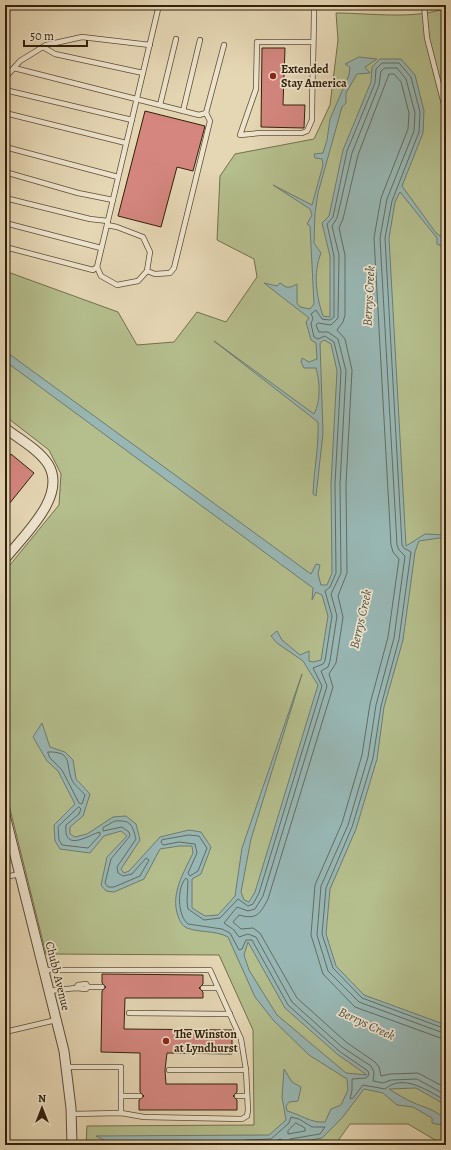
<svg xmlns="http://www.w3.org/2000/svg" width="451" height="1150" viewBox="0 0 451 1150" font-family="Alegreya,serif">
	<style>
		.green { fill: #b5be8d; stroke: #73704c }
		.water { fill: #98b7b4; stroke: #6f7b70; fill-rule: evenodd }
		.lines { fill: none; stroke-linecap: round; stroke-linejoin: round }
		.shore { stroke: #646c60; stroke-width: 1 }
		.building { fill: #d4867f; stroke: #31210b }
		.lane-casing { stroke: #5e4e35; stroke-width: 6 }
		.street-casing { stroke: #5e4e35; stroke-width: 11 }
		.lane { stroke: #eee4ce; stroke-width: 4.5 }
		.street { stroke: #eee4ce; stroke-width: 9 }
		.poi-dot { fill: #8f2418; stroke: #eee4ce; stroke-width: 1.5 }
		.labels { text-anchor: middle; stroke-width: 3.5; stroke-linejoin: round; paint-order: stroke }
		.poi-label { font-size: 12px; font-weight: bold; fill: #31210b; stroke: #eee4ce; text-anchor: start }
		.street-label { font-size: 12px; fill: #31210b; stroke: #eee4ce }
		.water-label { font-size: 13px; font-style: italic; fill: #504e3e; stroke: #eee4ce }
	</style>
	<rect width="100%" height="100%" fill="#e5d6b4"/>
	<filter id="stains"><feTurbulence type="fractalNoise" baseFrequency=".005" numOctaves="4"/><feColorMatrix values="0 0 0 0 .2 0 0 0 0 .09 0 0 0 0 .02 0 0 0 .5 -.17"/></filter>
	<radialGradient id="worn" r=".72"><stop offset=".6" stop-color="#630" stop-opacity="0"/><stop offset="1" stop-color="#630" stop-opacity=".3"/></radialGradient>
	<path class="green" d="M446,8V1145H436L435,1140L408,1124H350L335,1145H86L87,1126L254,1125L253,1030L219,955L46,954L5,789V571L59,505L61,474L49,450L5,416V271L118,312L137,345L174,342L197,312L226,322L257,277L254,259L217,240L220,176L235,154L314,139L330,105L338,40L336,13C370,13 414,20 446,8Z"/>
	<path class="water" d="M359,57L377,59L365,67L370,73L357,74L346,93V103L342,107L318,193L315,213L314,243L321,253C313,273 316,295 323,316L330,317V256L322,223L329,216L343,150L371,82L372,67L380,59H401L415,75L424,111L423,133L402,186L436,233L446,240V248L437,244V238L400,192L395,202L389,238L406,546L425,534L446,535V537L419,541L415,552L403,640L384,707L377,759L356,829L330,889L326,934L336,966L364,995L446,1025V1105L416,1088L389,1089C397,1094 405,1099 414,1103C430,1110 446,1111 446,1132L441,1125L432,1123V1118L413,1107L397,1105L383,1093L364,1089L342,1118L322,1138L288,1144L106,1141L96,1136L269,1135L286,1120L282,1097L284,1069L292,1082L301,1087L298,1101L289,1102L286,1106L287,1111C302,1115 310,1123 325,1122L331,1109L341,1105L348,1090L347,1079L309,1055L274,1021L255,997L228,937C215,930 200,933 187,928C181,925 180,921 178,916C170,894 184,872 193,853L192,846H179L160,849L144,879L114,892L106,891L101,885L107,857L127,836L121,831L104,836L90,853L60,849L55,841L54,825L75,804L58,771L47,761L33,737L42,723L50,747L65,752L73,760L76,779L90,794L83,816L70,827V834L75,837L87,834L113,817L126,816L136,824L140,840L121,869L124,873L129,871L160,837L189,830L201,832L211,847L201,874L192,879V908L205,916L218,915L235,896L242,848L302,674L251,839L241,892L244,900L249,902L255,892L318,685L303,661L277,643L271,636L277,631L282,640L300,655L309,651V661L313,662L321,660L328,616L322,595L316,592L312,600L313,588L5,361V351L311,574L316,564L320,565L318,574L321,585H327L332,573L331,484L337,371L331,344L324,340L320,343L323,433L316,496L313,494C314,470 319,446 318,422L214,341L314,414C321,401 320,382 316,368H304L301,362L302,358L309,362L317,359L316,343L311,340L306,322L309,318L264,283L277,286L280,283L286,287H291L297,284V303L300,307L310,309L314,304L310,226L307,224L312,215L310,209L273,185L312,205L323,165L322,159L315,158L314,154L323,153L327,140L330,119L349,75L350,67L345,64ZM248,942L285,1008L337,1054L367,1075L346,1073L277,1015L249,970L244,955Z"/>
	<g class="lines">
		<g class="shore">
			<path d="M48,752C74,751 65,766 72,780C74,785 81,790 85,795L82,804L79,803L62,770L50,758Z"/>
			<path d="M79,807L81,809L79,814L66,825C63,854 90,834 100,832V835L88,848L62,845L59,840L58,827Z"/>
			<path d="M115,821C131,820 132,824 136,839L117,867L118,873L123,876L132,874L146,858L149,860L140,876L114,887H108L105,883L111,859L130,836L129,832L122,827L103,831V828Z"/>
			<polygon points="189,835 199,836 207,848 198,871 190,876 188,873 197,853 195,844 179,842 163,845 161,842 162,840"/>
			<path d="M446,1029L362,998L333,968L322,934L326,888L352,827L373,758L381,706L399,639L411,552L404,548L402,545L385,238L392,201L419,132L420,112L411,77L399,63H382L376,69L375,83L347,151L333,217L327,224L334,256V317L330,320L322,319L316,310L311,314L313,318L311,324L314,337L318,339L325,336L334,342L341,371L335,484L336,573L330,587L325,591L332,616L325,661L323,664L313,668L322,686L259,893L253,904L248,906L238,899L220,918L204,920L188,909L187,901L188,880L186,878C177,887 177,915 188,924L222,929L230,933L239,950L242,949L246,940H252L288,1005L339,1051L368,1071L369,1075L366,1078L352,1079V1090L350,1099L353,1098L363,1085L385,1089C403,1073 429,1091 446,1101"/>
			<polyline points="446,1034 359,1002 328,971 317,935 321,886 348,825 368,757 376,705 394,638 405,556 399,550 397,545 380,238 387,199 414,131 415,113 406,79 397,68 385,68 381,71 379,85 352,153 337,218 332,226 339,255 338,318 331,325 318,323 316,325 319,332 328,332 338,339 346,371 340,484 341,573 331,594 337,616 330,661 328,667 321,671 327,686 263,896 255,909 248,911 237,907 224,923 234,930 239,937 248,934 256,937 292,1002 342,1047 371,1066 374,1072 373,1081 383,1083 391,1080 417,1079 446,1095"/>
			<path d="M446,1040L355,1007L323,974L311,935L315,885L342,823L362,755L370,704L388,637L399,559L393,552L391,545L374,238L381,198L408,129L409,113L401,82L394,74H389L358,155L343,219L339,228L345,255V315L343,322L337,330L345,339L352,370L346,484L347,573L338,596L343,617L336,663L329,674L333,687L268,899C260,914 257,920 239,915L233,922L241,929L253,928L260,933L297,998L346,1042L375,1062L379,1067L381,1076L390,1074L418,1073L446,1088"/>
			<polygon points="296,1123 305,1128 305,1131 288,1134 288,1131"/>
			<polyline points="244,1145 245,1140 271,1139 289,1123 291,1117 299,1119 312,1127 325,1127 320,1134 290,1139 286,1145"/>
			<polyline points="249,1145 270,1144 280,1139 282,1140 281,1145"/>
		</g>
	</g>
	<g class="building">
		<polygon points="262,48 285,48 283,105 305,105 304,128 261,127"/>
		<polygon points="145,111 205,126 193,171 177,167 161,227 118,216"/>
		<polygon points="11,454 34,473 5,509 5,462"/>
		<polygon points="102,974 203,975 203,984 199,988 203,992 203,998 125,998 124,1029 232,1030 232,1054 167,1053 165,1070 166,1084 237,1084 237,1092 233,1096 237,1100 237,1110 139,1110 139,1100 144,1096 140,1092 140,1053 101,1052 102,991 106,987 102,983"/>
	</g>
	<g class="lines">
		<g class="lane-casing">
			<g id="lane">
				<polyline points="424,5 427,38 446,112"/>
				<path d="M313,42H257L256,89L240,135L260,133H302L307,131L312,120C312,81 314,43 314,5"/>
				<polyline points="43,47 55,54 143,73"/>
				<polyline points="14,68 199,115 206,113 224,45"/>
				<polyline points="5,78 20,61 46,45 82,37 150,45"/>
				<polyline points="5,90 132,120"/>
				<polyline points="160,105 176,39"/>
				<polyline points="183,111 200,40"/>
				<polyline points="5,113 126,143"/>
				<polyline points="5,147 118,177"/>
				<polyline points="5,172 78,193 113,200"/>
				<polyline points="5,198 90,219 108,221"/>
				<polyline points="5,223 101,248"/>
				<polyline points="5,247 93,270 97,267 159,5"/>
				<polyline points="97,267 101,276 117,285 138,281 147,271 150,252 143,237 117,227 107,225"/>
				<polyline points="147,271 155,274 170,273 174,268 210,121 206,113"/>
				<polyline points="5,877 20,874"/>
				<polyline points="44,970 210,970 241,1039 246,1070 248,1110 247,1116 242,1119 144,1117 121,1113 72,1114"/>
				<polyline points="76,988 78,985 86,984 88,987 102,987"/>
				<polyline points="203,988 218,988"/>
				<polyline points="49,991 76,988 86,989 88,987"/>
				<polyline points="129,1013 230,1014"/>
				<polyline points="5,1032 56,1020"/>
				<polyline points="66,1067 121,1067 121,1113"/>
				<polyline points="169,1070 246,1070"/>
				<polyline points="121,1096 140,1096"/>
				<polyline points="237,1096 247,1096"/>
			</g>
		</g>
		<g class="street-casing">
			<g id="street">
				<path d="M5,428C19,439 38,449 48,464C68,496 23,536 5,559"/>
				<polyline points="5,815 64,1051 71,1108 72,1145"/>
			</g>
		</g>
		<use href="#lane" class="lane"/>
		<use href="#street" class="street"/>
	</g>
	<g class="poi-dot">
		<circle cx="273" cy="76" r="4"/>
		<circle cx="166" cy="1041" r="4"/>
	</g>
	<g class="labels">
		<g class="poi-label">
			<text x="281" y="73">Extended<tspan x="281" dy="14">Stay America</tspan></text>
			<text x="174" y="1038">The Winston<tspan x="174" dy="14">at Lyndhurst</tspan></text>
		</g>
		<g class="street-label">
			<text transform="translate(58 976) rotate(76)" y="4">Chubb Avenue</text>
		</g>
		<g class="water-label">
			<text transform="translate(368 296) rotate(-87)" y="5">Berrys Creek</text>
			<text transform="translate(360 619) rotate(-77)" y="5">Berrys Creek</text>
			<text transform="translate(367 1023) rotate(25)" y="5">Berrys Creek</text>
		</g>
	</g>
	<rect width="451" height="1150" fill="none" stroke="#e5d6b4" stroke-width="20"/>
	<rect x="6" y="6" width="439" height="1138" fill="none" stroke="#31210b" stroke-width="2"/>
	<rect x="10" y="10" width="431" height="1130" fill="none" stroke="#31210b"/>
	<g transform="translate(42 1108)" stroke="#eee4ce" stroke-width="3" paint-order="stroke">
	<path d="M0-3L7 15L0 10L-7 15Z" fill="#31210b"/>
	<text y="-6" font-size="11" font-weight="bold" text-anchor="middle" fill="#31210b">N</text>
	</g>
	<path d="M24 40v6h63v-6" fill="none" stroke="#31210b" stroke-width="2"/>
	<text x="30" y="40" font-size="12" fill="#31210b" stroke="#eee4ce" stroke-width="3" paint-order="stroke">50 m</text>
	<rect width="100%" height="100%" filter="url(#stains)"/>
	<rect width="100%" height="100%" fill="url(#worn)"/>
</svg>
